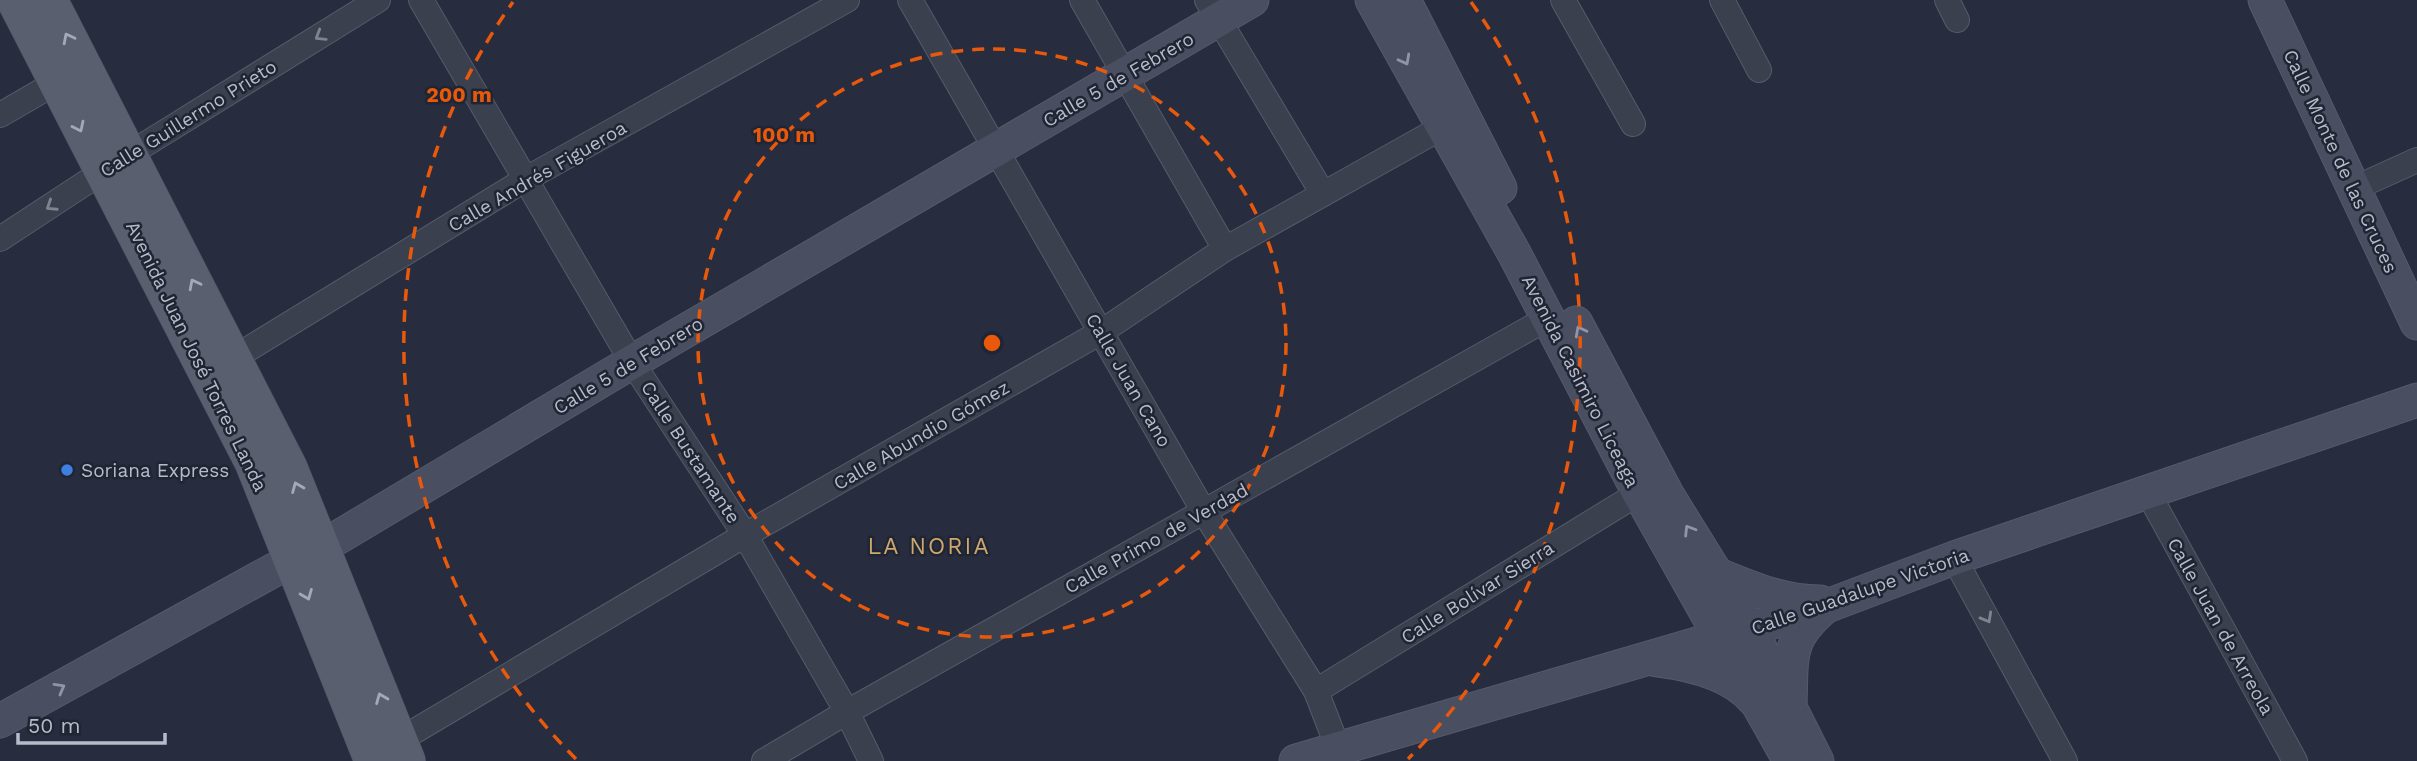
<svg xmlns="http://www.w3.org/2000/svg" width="2417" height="761" viewBox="0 0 2417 761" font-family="'Work Sans',sans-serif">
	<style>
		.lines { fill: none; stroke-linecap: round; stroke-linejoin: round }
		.street-casing { stroke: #565b69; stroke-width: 26 }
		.secondary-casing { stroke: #565b69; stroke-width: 35 }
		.primary-casing { stroke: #454958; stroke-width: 38 }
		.street { stroke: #3b404f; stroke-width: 24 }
		.secondary { stroke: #494e61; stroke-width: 33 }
		.primary { stroke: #595f6e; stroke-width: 37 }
		.oneway { stroke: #808492 }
		.oneway2 { stroke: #a5a9b7 }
		.oneway3 { stroke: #9195a5 }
		.ring { fill: none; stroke: #e8590c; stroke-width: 3.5; stroke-dasharray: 12 9 }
		.shop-dot { fill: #3f7fe0; stroke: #202534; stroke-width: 2.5 }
		.labels { text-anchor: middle; stroke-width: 5; stroke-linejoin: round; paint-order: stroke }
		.street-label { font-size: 19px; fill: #b8bbc9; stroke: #202534 }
		.poi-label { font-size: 19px; fill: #b8bbc9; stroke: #202534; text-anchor: start }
		.quarter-label { font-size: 23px; letter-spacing: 2px; fill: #cea86e; stroke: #202534 }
		.centre { fill: #e8590c; stroke: #202534; stroke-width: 3.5 }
		.ring-label { font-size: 21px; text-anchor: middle; font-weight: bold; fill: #e8590c; stroke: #202534; stroke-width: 5; stroke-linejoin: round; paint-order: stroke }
	</style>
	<rect width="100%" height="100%" fill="#272d3e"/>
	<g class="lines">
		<g class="street-casing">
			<g id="street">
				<polyline points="421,0 632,362 745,535 847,712 871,761"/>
				<polyline points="910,0 1204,512 1316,691 1343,761"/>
				<polyline points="1082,0 1225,249"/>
				<polyline points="1207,0 1323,194"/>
				<polyline points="1563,0 1633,124"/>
				<polyline points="1722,0 1759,70"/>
				<polyline points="1947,0 1957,20"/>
				<polyline points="0,115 57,82"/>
				<polyline points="2355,188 2417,160"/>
				<polyline points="0,239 128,155 378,0"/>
				<polyline points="232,359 526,179 847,0"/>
				<polyline points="2147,491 2295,761"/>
				<polyline points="1954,558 2065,761"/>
				<polyline points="1316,691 1639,493"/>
				<polyline points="398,741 745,535 1101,332 1225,249 1441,128"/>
				<polyline points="764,761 847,712 1548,318"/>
			</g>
		</g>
		<g class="secondary-casing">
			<g id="secondary">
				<polyline points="1372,0 1514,253 1639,493 1790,761"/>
				<polyline points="1404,0 1500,188"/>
				<polyline points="2265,0 2417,323"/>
				<polyline points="1576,323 1668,496 1751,630 1817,761"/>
				<path d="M1716,574C1751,588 1782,602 1820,602"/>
				<path d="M1657,660C1689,664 1732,674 1754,700"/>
				<path d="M1790,704C1792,657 1786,640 1825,607"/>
				<polyline points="0,721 292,560 322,547 632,362 1252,0"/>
				<polyline points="1296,761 1827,606 1954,558 2417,400"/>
			</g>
		</g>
		<g class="primary-casing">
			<g id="primary">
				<polyline points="15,0 253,462 373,761"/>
				<polyline points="49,0 289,468 407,761"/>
			</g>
		</g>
		<use href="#street" class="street"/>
		<use href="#secondary" class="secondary"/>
		<use href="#primary" class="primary"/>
	</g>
	<defs><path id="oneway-chevron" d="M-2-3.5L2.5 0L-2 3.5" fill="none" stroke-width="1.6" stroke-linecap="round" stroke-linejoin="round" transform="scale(1.75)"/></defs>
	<g class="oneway">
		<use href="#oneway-chevron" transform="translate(320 36) rotate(148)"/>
		<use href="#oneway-chevron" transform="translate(51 206) rotate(147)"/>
		<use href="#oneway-chevron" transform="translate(1987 618) rotate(61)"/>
	</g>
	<g class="oneway2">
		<use href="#oneway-chevron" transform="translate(68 38) rotate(-117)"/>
		<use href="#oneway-chevron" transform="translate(79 127) rotate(64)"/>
		<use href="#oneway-chevron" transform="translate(194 284) rotate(-117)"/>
		<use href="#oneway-chevron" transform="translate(297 487) rotate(-112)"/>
		<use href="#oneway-chevron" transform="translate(307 595) rotate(68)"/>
		<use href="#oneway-chevron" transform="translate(381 698) rotate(-112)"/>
	</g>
	<g class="oneway3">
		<use href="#oneway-chevron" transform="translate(1405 60) rotate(62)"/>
		<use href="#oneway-chevron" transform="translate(1580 331) rotate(-118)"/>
		<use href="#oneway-chevron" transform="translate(1689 530) rotate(-122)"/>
		<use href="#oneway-chevron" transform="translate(60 688) rotate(-29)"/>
	</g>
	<g class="ring">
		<circle cx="992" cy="343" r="294"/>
		<path d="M576 759A588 588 0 0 1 513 2M1471 2A588 588 0 0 1 1408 759"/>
	</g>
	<circle class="shop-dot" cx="67" cy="470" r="7"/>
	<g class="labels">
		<g class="street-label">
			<text transform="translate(1118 79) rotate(-30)" y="7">Calle 5 de Febrero</text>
			<text transform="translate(188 118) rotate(-32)" y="7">Calle Guillermo Prieto</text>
			<text transform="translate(2341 161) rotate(65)" y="7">Calle Monte de las Cruces</text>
			<text transform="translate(537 176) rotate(-30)" y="7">Calle Andrés Figueroa</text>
			<text transform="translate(197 356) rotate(64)" y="7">Avenida Juan José Torres Landa</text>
			<text transform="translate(628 365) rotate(-31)" y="7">Calle 5 de Febrero</text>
			<text transform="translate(1129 380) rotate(60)" y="7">Calle Juan Cano</text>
			<text transform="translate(1581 381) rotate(63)" y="7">Avenida Casimiro Liceaga</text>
			<text transform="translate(921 435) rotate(-30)" y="7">Calle Abundio Gómez</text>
			<text transform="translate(691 452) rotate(57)" y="7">Calle Bustamante</text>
			<text transform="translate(1156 538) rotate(-29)" y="7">Calle Primo de Verdad</text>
			<text transform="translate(1860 591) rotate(-19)" y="7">Calle Guadalupe Victoria</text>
			<text transform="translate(1477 592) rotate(-32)" y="7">Calle Bolívar Sierra</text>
			<text transform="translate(2221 626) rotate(61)" y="7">Calle Juan de Arreola</text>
		</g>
		<g class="poi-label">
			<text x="81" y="477">Soriana Express</text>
		</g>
		<g class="quarter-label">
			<text x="929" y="554">LA NORIA</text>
		</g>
	</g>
	<circle cx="992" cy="343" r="10" class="centre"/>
	<g class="ring-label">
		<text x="459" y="102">200 m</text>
		<text x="784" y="142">100 m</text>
	</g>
	<path d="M18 733v10h147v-10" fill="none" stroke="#b8bbc9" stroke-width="3.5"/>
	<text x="28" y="733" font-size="21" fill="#b8bbc9" stroke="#202534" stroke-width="5" paint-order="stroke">50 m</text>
</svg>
